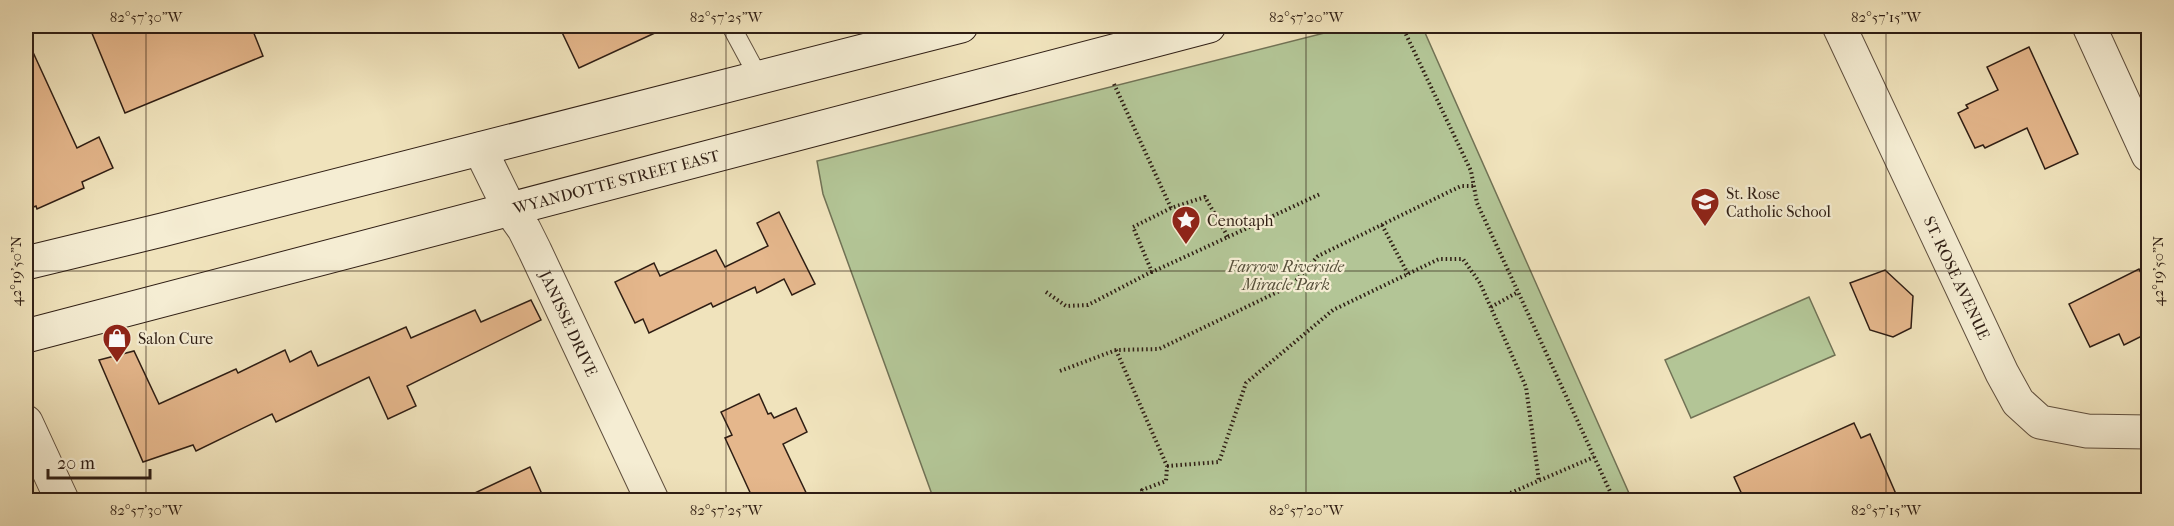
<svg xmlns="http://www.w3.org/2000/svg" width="2174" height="526" viewBox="0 0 2174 526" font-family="'IM FELL French Canon',serif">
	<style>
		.green { fill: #b3c596; stroke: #717255; stroke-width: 1.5 }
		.building { fill: #e5b78c; stroke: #2f1e14; stroke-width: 1.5 }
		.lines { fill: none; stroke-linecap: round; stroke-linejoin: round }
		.service-casing { stroke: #5f4f3e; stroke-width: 20 }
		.minor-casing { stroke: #5f4f3e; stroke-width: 35 }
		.secondary-casing { stroke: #2f1e14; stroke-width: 35 }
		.path { stroke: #2f1e14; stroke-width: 4; stroke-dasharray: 1.5 3; stroke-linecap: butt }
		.service { stroke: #f5edd3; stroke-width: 18 }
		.minor { stroke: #f5edd3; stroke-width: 33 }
		.secondary { stroke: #f5edd3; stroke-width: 33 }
		.ticks { fill: none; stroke: #2f1e14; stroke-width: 1.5; stroke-opacity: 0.45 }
		.labels { text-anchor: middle; stroke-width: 4.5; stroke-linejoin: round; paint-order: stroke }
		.street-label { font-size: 16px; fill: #2f1e14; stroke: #f5edd3 }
		.poi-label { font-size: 16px; fill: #2f1e14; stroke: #f5edd3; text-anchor: start }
		.park-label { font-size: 16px; font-style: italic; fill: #57503b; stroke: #f5edd3 }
		.neatline { fill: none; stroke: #2f1e14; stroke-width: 2 }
		.ticks-label { font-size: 15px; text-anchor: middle; fill: #2f1e14 }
	</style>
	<rect width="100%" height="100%" fill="#f0e3bc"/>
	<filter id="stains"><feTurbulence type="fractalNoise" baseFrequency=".00333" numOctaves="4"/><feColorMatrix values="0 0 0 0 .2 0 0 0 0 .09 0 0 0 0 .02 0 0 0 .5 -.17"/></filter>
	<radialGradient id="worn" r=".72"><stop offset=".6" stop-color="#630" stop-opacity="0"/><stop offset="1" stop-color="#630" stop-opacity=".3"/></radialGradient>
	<g class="green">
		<polygon points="1352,26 1422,26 1632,500 934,500 823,194 817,161"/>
		<polygon points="1809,297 1835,355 1691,418 1665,360"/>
	</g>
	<g class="building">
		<polygon points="89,26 251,26 263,56 125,113"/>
		<polygon points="559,26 670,26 579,68"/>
		<polygon points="26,37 77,148 99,137 113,168 82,182 84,188 37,209 36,206 26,210"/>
		<polygon points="2029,47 2078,154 2045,169 2027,128 1985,148 1983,145 1975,148 1958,113 1968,108 1966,105 1998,90 1987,67"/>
		<polygon points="779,212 815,284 792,295 784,279 757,293 755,287 713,307 711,303 649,333 643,319 635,323 615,282 654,263 660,276 716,250 725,267 768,246 757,223"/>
		<polygon points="2139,269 2148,288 2148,333 2124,345 2119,334 2090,347 2069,304"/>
		<polygon points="1885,270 1913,296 1911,328 1893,337 1870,330 1850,283"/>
		<polygon points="531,300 541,320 407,386 416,406 388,419 369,377 276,422 272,414 196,451 193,445 143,462 99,360 134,351 159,404 236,369 238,373 285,350 290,362 311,351 318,366 406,327 411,338 475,310 481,322"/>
		<polygon points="759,394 768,414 771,413 774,418 796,408 807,432 783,444 810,501 754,501 725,438 732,435 721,412"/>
		<polygon points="1854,423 1861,438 1870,434 1899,501 1745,501 1734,477"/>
		<polygon points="530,467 545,501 458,501"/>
	</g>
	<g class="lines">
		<g class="service-casing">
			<polyline id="service" points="731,26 759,78"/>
		</g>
		<g class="minor-casing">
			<g id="minor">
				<path id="s1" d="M1839,26L2002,373L2018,402L2040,422L2087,431L2148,432"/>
				<polyline points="2089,26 2148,155"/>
				<path id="s2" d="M480,149L509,208L524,229L535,251L652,500"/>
				<polyline points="26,422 62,500"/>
			</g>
		</g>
		<g class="secondary-casing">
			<g id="secondary">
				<polyline points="26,263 162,230 961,26"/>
				<path id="s3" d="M26,336L1209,26"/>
			</g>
		</g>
		<g class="path">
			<polyline points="1402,26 1471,171 1477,203 1614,500"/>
			<polyline points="1114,84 1171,208 1205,197 1228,237 1152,272 1133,227 1171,208"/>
			<polyline points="1382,225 1408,274"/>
			<polyline points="1228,237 1320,194"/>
			<polyline points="1046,292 1066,306 1088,305 1153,271"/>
			<polyline points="1491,307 1518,292"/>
			<polyline points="1116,350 1167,466 1166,481 1142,490 1147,500"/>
			<polyline points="1060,371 1116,350 1159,349 1292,285 1318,256 1461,186 1474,186"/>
			<polyline points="1167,466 1219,462 1246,383 1333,310 1439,259 1463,259 1480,283 1526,387 1539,481"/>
			<polyline points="1494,500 1594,457"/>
		</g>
		<use href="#service" class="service"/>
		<use href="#minor" class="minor"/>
		<use href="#secondary" class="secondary"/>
	</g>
	<path class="ticks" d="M146,26V500M726,26V500M1306,26V500M1886,26V500M26,271H2148"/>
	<defs>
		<g id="school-pin" transform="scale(1.5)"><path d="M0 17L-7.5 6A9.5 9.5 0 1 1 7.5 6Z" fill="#8f2418" stroke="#f5edd3"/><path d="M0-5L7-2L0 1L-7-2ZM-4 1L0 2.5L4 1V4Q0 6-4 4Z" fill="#fff"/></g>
		<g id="sight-pin" transform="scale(1.5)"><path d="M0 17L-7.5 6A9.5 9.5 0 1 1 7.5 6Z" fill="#8f2418" stroke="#f5edd3"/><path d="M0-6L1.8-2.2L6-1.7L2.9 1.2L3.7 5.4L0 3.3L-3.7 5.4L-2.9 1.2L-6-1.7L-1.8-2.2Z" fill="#fff"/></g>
		<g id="shop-pin" transform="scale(1.5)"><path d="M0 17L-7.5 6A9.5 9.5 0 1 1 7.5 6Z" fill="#8f2418" stroke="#f5edd3"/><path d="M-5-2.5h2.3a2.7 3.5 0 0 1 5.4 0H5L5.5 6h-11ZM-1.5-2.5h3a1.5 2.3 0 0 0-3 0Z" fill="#fff"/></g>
	</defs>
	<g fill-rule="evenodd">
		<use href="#school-pin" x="1705" y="202"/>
		<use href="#sight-pin" x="1186" y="220"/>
		<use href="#shop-pin" x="117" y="338"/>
	</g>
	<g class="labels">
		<g class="street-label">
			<text dy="6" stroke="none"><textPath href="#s3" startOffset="610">WYANDOTTE STREET EAST</textPath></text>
			<text dy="6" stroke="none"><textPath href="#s1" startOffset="278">ST. ROSE AVENUE</textPath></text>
			<text dy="6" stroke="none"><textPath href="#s2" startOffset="196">JANISSE DRIVE</textPath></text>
		</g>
		<g class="poi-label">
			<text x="1726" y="199">St. Rose<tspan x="1726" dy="18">Catholic School</tspan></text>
			<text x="1207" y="226">Cenotaph</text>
			<text x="138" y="344">Salon Cure</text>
		</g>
		<g class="park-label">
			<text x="1286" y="272">Farrow Riverside<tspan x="1286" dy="18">Miracle Park</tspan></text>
		</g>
	</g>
	<rect width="2174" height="526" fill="none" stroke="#f0e3bc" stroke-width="66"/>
	<path d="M48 469v9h102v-9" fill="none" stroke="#2f1e14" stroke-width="3"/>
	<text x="57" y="469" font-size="18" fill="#2f1e14" stroke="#f5edd3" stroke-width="4.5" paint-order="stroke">20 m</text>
	<rect x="33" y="33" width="2108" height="460" class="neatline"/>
	<g class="ticks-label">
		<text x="146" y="22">82°57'30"W</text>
		<text x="726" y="22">82°57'25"W</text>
		<text x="1306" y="22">82°57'20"W</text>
		<text x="1886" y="22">82°57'15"W</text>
		<text transform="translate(16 271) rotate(-90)" y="5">42°19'50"N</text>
		<text transform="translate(2158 271) rotate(-90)" y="5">42°19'50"N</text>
		<text x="146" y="515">82°57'30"W</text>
		<text x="726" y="515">82°57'25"W</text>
		<text x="1306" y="515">82°57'20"W</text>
		<text x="1886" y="515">82°57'15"W</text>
	</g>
	<rect width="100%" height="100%" filter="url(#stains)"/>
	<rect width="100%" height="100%" fill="url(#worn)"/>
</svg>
